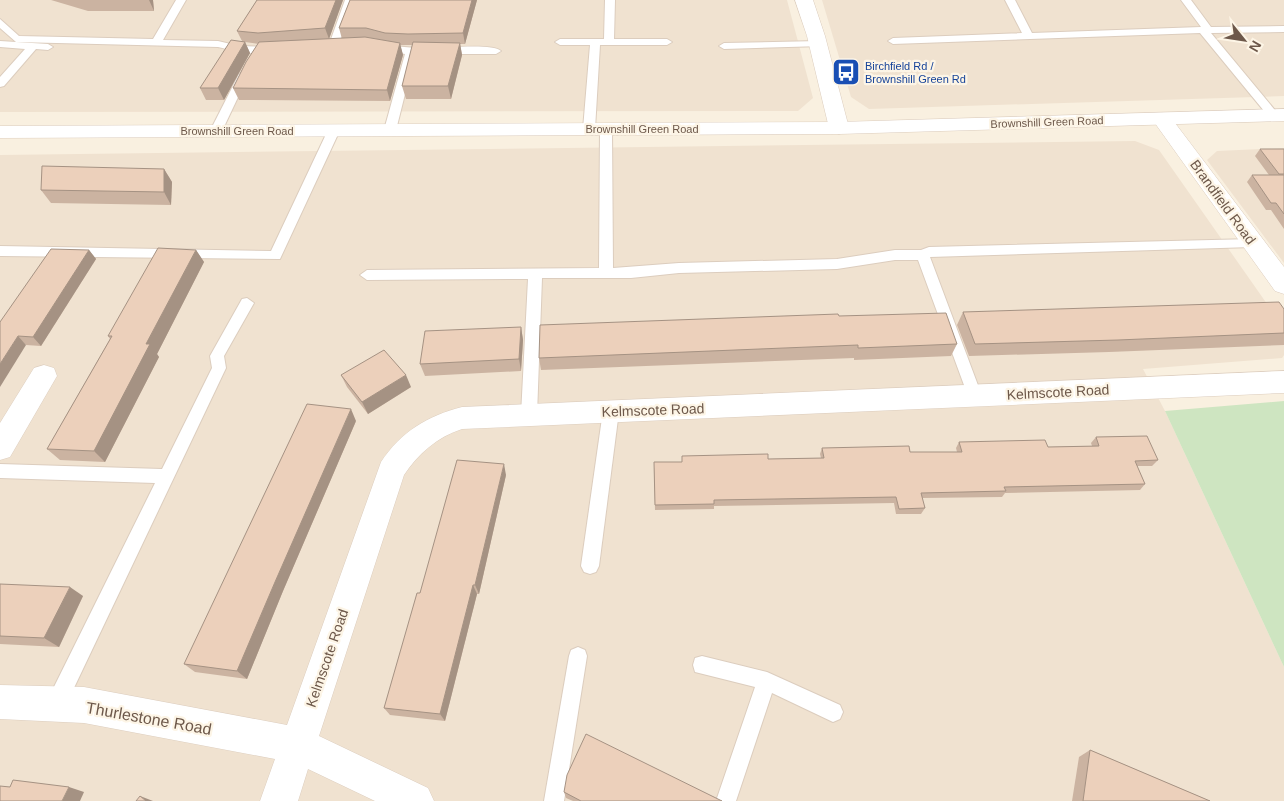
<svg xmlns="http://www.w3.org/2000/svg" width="1284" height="801" viewBox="0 0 1284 801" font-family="Arial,sans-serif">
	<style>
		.residential { fill: #f0e2d0 }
		.green { fill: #cee5c1 }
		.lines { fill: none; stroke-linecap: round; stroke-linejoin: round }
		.service-casing { stroke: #dccdbe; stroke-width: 2 }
		.minor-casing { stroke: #dccdbe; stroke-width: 1 }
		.tertiary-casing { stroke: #dccdbe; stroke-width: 1 }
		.service { fill: #fff; fill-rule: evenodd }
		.minor { fill: #fff; fill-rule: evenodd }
		.tertiary { fill: #fff; fill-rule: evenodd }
		.wall { fill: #cbb3a1 }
		.shaded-wall { fill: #a59283 }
		.building { fill: #ecd0bb; stroke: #a59283 }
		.labels { text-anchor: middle; stroke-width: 4.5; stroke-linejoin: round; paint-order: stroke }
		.far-transit-label { font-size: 11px; fill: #164399; stroke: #fdf5e6; text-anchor: start }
		.far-street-label { font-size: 11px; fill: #6d584a; stroke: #fdf5e6 }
		.street-label { font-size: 14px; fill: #6d584a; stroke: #fdf5e6 }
		.near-street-label { font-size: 16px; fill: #6d584a; stroke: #fdf5e6 }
	</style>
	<rect width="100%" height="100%" fill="#f9f0e0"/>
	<g class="residential">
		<polygon points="0,0 787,0 813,98 798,111 0,112"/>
		<polygon points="822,0 1284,0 1284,96 869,109 851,97"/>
		<polygon points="1135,141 1159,150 1284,328 1284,355 1282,358 1143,369 1165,411 1284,667 1284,801 0,801 0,155"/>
		<polygon points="1284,148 1284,263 1207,160 1217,151"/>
	</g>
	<polygon class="green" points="1284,401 1284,667 1165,411"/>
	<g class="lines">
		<g class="service-casing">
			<g id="service">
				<path d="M176,0H186L163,40L218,41L239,46L273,47L278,50C268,59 231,50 218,47L16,42L0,28V19L19,36L153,39Z"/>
				<polygon points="345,0 355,0 339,44 334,47 317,48 317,44 330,42"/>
				<polygon points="605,0 615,0 614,39 667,39 672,42 667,45 600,45 595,129 589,132 583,129 590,45 560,45 555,42 560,39 604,39"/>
				<polygon points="1005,0 1015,0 1032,33 1201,27 1181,0 1191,0 1211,27 1284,26 1284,32 1211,33 1279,115 1273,118 1269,117 1200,33 893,44 888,41 893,38 1022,33"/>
				<polygon points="0,41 48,44 53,47 48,50 36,49 4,86 0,87 0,77 25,49 0,47"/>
				<polygon points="819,41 824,44 823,46 724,49 719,46 724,43"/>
				<path d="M381,44C393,46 404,47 416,48C433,50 491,42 501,51L496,54H415L396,130L390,133L384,130L405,54L377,49L376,47Z"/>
				<polygon points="244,71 249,74 222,131 220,133 212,133 210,131 239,74"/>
				<polygon points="606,126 612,129 613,268 679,263 837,259 895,250 921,250 929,247 1253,239 1259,243 1253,247 930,257 982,396 980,400 975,402 970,400 968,396 918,260 895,260 837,269 679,273 631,278 542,278 537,415 534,419 529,421 524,419 521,415 528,279 367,280 360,275 367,270 599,268 600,129"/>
				<polygon points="334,127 340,130 280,259 0,256 0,246 271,251 328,130"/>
				<polygon points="247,298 254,303 224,356 226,368 63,711 56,714 49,711 46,704 49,697 155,483 0,478 0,464 162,469 212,368 210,356 242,299"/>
				<polygon points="611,405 616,407 619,411 599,566 596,572 590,574 584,572 581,566 603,411 606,407"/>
				<polygon points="578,647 585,650 587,656 564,801 544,801 569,656 571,650"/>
				<polygon points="702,656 767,672 840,705 843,712 840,719 833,722 772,693 736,801 716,801 755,687 695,672 693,665 695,658"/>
			</g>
		</g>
		<g class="minor-casing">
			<g id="minor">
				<polygon points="795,0 813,0 825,36 849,128 846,132 839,134 832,132 829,128 807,36"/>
				<polygon points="1162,113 1169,115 1284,267 1284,294 1275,291 1152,119 1155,115"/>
				<polygon points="44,365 54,368 57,376 10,457 0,460 0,423 34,368"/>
				<path d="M1284,371V393L462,429C437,437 418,454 404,475L319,736L428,788L434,801H375L308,769L298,801H260L275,759L84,723L0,719V685L84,687L287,725L381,462C401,432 427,416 462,407Z"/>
			</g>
		</g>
		<g class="tertiary-casing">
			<polygon id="tertiary" points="1284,109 1284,121 839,134 0,138 0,126 839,122"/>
		</g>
		<use href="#service" class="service"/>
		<use href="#minor" class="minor"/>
		<use href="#tertiary" class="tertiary"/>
	</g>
	<g class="wall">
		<polygon points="51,0 153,0 154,11 88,11"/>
		<polygon points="257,0 343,0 329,39 342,39 339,28 350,0 477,0 465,44 460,44 462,55 451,99 406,99 402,86 413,45 400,45 403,55 390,101 239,100 233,88 259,44 245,42 250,53 224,100 206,100 200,88 242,41 237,31"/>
		<polygon points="1260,149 1284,149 1284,229 1271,210 1266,210 1247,182 1252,175 1269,175 1255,156"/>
		<polygon points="164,169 172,182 171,205 51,203 41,190"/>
		<polygon points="89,250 96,259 41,346 26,345 0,322"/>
		<polygon points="196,250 204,262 157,354 159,357 105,462 60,460 47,449 110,339 108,336"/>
		<polygon points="1284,309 1284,345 1109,352 969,356 957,325 963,312"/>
		<polygon points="839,316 957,344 951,356 854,360 854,358 541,370 539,358"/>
		<polygon points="521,327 523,340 521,371 425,376 420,364"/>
		<polygon points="341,375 411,387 368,414 347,387"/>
		<polygon points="356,421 283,591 247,679 195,672 184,664"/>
		<polygon points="1096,437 1158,460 1152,466 1137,466 1145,484 1140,490 1005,493 1002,497 922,498 925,508 921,514 896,514 894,503 714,506 714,509 655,510 654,468 682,462 682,456 768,459 821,458 820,454 822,448 910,452 957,452 956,448 959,442 1048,447 1092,446 1091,443"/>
		<polygon points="506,475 479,594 477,594 445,721 390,715 384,708 420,593"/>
		<polygon points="0,584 83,596 59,647 0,644"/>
		<polygon points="1090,750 1210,801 1072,801 1079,757"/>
		<polygon points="564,792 722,801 573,801 566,798"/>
	</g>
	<g class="shaded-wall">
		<polygon points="149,0 153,0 154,11"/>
		<polygon points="336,0 343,0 329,39 325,28"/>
		<polygon points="472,0 477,0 465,44 463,33"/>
		<polygon points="245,42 250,53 224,100 218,88"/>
		<polygon points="400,43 403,55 390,101 387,90"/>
		<polygon points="460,43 462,55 451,99 448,86"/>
		<polygon points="164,169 172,182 171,205 164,192"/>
		<polygon points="89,250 96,259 41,346 33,337"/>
		<polygon points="196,250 204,262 157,354 159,357 105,462 94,451 146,344"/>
		<polygon points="521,327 523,340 521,371 519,359"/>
		<polygon points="18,336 26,345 0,387 0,364"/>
		<polygon points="406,375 411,387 368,414 362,402"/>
		<polygon points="351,409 356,421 283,591 247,679 237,671 275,582"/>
		<polygon points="504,464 506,475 479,594 475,585"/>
		<polygon points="473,585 477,594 445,721 440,714"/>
		<polygon points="70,587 83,596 59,647 44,638"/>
		<polygon points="69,787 84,792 80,801 62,801"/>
		<polygon points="140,796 153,801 146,801"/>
	</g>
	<g class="building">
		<polygon points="257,0 336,0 325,28 258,33 237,31"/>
		<polygon points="350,0 472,0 463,33 408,34 385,33 366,28 339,28"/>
		<polygon points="365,37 400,43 387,90 233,88 246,62 259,42"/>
		<polygon points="231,40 245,42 218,88 200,88"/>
		<polygon points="413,42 460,43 448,86 402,86"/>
		<polygon points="1260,149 1284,149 1284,174 1279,174"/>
		<polygon points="42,166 164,169 164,192 41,190"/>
		<polygon points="1252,175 1284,175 1284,214 1276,203 1271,203"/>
		<polygon points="158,248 196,250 146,344 150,344 94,451 47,449 112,336 108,336"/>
		<polygon points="51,249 89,250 33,337 18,336 0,364 0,322"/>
		<polygon points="1279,302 1284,309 1284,333 1118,340 975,344 963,312"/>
		<polygon points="946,313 957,344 858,348 858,345 539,358 540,325 838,314 839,316"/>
		<polygon points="521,327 519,359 420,364 425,331"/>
		<polygon points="384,350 406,375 362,402 341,375"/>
		<polygon points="307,404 351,409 275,582 237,671 184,664"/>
		<polygon points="1147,436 1158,460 1135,461 1145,484 1004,487 1006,491 921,493 925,508 899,509 896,497 714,500 714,504 655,505 654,462 682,462 682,456 768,454 768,459 824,458 822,448 909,446 910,452 962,452 959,442 1045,440 1048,447 1099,446 1096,437"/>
		<polygon points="457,460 504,464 475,585 473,585 440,714 384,708 417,593 420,593"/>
		<polygon points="0,584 70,587 44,638 0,636"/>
		<polygon points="586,734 722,801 581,801 564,792 567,775"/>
		<polygon points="1090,750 1210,801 1083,801"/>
		<polygon points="13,780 69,787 62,801 0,801 0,786 10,787"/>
		<polygon points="140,796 146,801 136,801"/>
	</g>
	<defs>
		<g id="bus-square" transform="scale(1.4375)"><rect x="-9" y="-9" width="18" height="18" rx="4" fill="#1a4fb4" stroke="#fdf5e6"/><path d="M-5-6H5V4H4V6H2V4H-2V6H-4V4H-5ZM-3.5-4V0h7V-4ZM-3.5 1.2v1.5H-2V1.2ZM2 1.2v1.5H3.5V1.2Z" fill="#fff"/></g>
	</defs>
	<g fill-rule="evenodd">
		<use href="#bus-square" x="846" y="72"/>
	</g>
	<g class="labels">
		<g class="far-transit-label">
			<text x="865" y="70">Birchfield Rd /<tspan x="865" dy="13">Brownshill Green Rd</tspan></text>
		</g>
		<g class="far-street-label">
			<text transform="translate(1047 122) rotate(-2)" y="4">Brownshill Green Road</text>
			<text x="642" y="133">Brownshill Green Road</text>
			<text x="237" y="135">Brownshill Green Road</text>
		</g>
		<g class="street-label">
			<text transform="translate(1223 202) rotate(54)" y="5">Brandfield Road</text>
			<text transform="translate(1058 392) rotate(-3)" y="5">Kelmscote Road</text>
			<text transform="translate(653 410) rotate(-2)" y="5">Kelmscote Road</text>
			<text transform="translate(327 658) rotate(-71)" y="5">Kelmscote Road</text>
		</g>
		<g class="near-street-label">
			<text transform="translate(149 718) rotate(10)" y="6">Thurlestone Road</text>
		</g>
	</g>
	<g transform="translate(1244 40) rotate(120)" stroke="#fdf5e6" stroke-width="4" paint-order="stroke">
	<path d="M0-4L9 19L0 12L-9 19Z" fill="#6d584a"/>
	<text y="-8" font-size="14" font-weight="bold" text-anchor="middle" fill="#6d584a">N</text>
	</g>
</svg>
